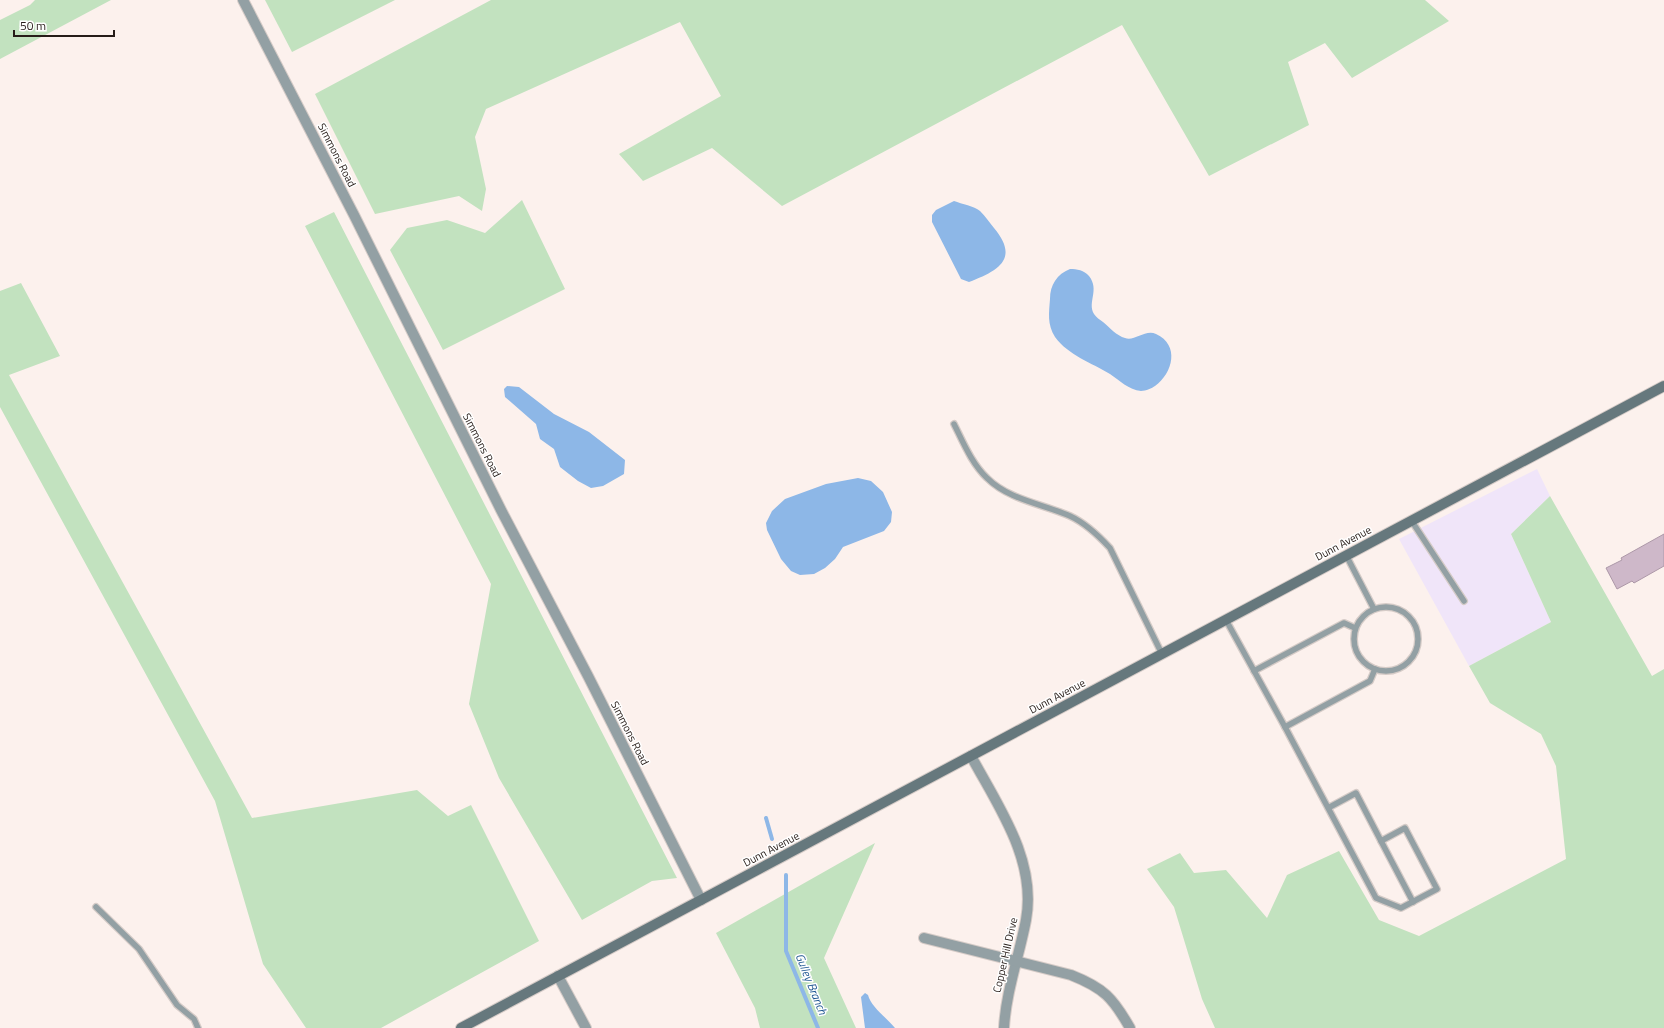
<svg xmlns="http://www.w3.org/2000/svg" width="1664" height="1028" viewBox="0 0 1664 1028" font-family="'Titillium Web',sans-serif">
	<style>
		.commercial { fill: #f0e5f9 }
		.green { fill: #c2e2bf }
		.water { fill: #8db7e7 }
		.lines { fill: none; stroke-linecap: round; stroke-linejoin: round }
		.stream { stroke: #8db7e7; stroke-width: 4 }
		.building { fill: #ceb8c9; stroke: #ad98a8 }
		.service-casing { stroke: #d5cbc7; stroke-width: 8 }
		.minor-casing { stroke: #d5cbc7; stroke-width: 12 }
		.secondary-casing { stroke: #d5cbc7; stroke-width: 12 }
		.service { stroke: #93a0a4; stroke-width: 5.5 }
		.minor { stroke: #93a0a4; stroke-width: 10 }
		.secondary { stroke: #66787d; stroke-width: 10 }
		.labels { text-anchor: middle; stroke-width: 3; stroke-linejoin: round; paint-order: stroke }
		.street-label { font-size: 11px; fill: #261c18; stroke: #fff }
		.water-label { font-size: 12px; font-style: italic; fill: #1f5792; stroke: #fff }
	</style>
	<rect width="100%" height="100%" fill="#fcf1ed"/>
	<polygon class="commercial" points="1537,469 1550,496 1511,534 1551,622 1469,666 1399,539"/>
	<g class="green">
		<polygon points="35,0 111,0 0,59 0,20 30,5"/>
		<polygon points="265,0 395,0 292,52"/>
		<polygon points="491,0 1425,0 1449,21 1352,78 1325,43 1288,62 1309,125 1209,176 1122,25 782,206 712,148 643,181 619,154 721,96 680,22 486,109 475,137 486,189 482,211 459,196 375,214 315,94"/>
		<polygon points="522,200 565,289 443,350 390,250 407,228 447,220 485,233"/>
		<polygon points="334,212 677,878 652,881 582,920 499,778 469,704 491,584 305,226"/>
		<polygon points="21,283 60,356 9,375 252,818 417,790 448,816 471,805 539,941 381,1028 306,1028 263,964 215,801 0,407 0,291"/>
		<polygon points="1550,496 1652,676 1664,669 1664,1028 1215,1028 1202,999 1174,907 1147,869 1180,853 1194,873 1226,870 1267,918 1287,875 1339,851 1379,920 1419,936 1566,859 1556,766 1541,734 1490,703 1469,666 1551,622 1511,534"/>
		<polygon points="875,843 824,958 856,1028 760,1028 755,1008 716,933"/>
	</g>
	<g class="water">
		<path d="M954,201C962,204 974,206 980,211C985,216 990,223 994,228C1020,259 998,271 969,282L961,279L932,222V215L936,210Z"/>
		<path d="M1070,269C1077,269 1084,270 1089,276C1100,290 1087,302 1094,314C1096,317 1100,320 1103,322C1109,327 1117,336 1125,338C1134,342 1145,329 1156,334C1180,345 1173,373 1155,386C1152,388 1146,391 1141,391C1129,390 1119,380 1110,374C1092,363 1068,355 1055,337C1047,324 1049,313 1050,299C1050,285 1057,274 1070,269Z"/>
		<polygon points="507,386 519,387 554,414 589,432 625,460 624,474 603,486 591,488 578,481 560,467 554,449 540,439 536,424 505,397 504,389"/>
		<polygon points="858,478 871,481 883,492 892,512 891,522 884,531 843,547 835,559 825,568 814,574 800,575 791,571 781,559 767,530 766,523 772,511 785,499 826,484"/>
		<path d="M865,993L868,995C871,1007 886,1017 895,1028H865L861,997Z"/>
	</g>
	<g class="lines">
		<g class="stream">
			<polyline points="766,818 772,839"/>
			<polyline points="786,875 786,951 818,1028"/>
		</g>
	</g>
	<polygon class="building" points="1664,534 1664,566 1634,583 1632,581 1617,589 1606,568 1622,560 1621,558"/>
	<g class="lines">
		<g class="service-casing">
			<g id="service">
				<path d="M954,424C963,442 972,464 987,478C1009,500 1043,504 1070,516C1085,523 1098,535 1110,548L1162,654"/>
				<polyline points="1411,520 1464,601"/>
				<polyline points="1346,555 1374,609"/>
				<circle cx="1386" cy="639" r="32"/>
				<polyline points="1226,620 1285,727 1370,681 1375,669"/>
				<polyline points="1254,671 1344,623 1355,628"/>
				<polyline points="1285,727 1376,898 1401,908 1437,889 1405,828 1381,841 1356,793 1328,808"/>
				<polyline points="1381,841 1413,902"/>
				<polyline points="96,907 139,949 177,1005 194,1019 198,1028"/>
			</g>
		</g>
		<g class="minor-casing">
			<g id="minor">
				<polyline points="243,0 354,215 501,510 588,676 701,900"/>
				<path d="M971,756C998,806 1037,860 1026,920C1019,957 1006,991 1004,1028"/>
				<path d="M924,938L1071,975C1104,988 1113,998 1130,1028"/>
				<polyline points="558,976 586,1028"/>
			</g>
		</g>
		<g class="secondary-casing">
			<polyline id="secondary" points="461,1028 1664,386"/>
		</g>
		<use href="#service" class="service"/>
		<use href="#minor" class="minor"/>
		<use href="#secondary" class="secondary"/>
	</g>
	<g class="labels">
		<g class="street-label">
			<text transform="translate(337 155) rotate(63)" y="4">Simmons Road</text>
			<text transform="translate(482 445) rotate(63)" y="4">Simmons Road</text>
			<text transform="translate(1343 543) rotate(-28)" y="4">Dunn Avenue</text>
			<text transform="translate(1057 696) rotate(-28)" y="4">Dunn Avenue</text>
			<text transform="translate(630 733) rotate(63)" y="4">Simmons Road</text>
			<text transform="translate(771 849) rotate(-28)" y="4">Dunn Avenue</text>
			<text transform="translate(1005 955) rotate(-77)" y="4">Copper Hill Drive</text>
		</g>
		<g class="water-label">
			<text transform="translate(811 984) rotate(68)" y="4">Gulley Branch</text>
		</g>
	</g>
	<path d="M14 30v6h100v-6" fill="none" stroke="#261c18" stroke-width="2"/>
	<text x="20" y="30" font-size="12" fill="#261c18" stroke="#ffffff" stroke-width="3" paint-order="stroke">50 m</text>
</svg>
